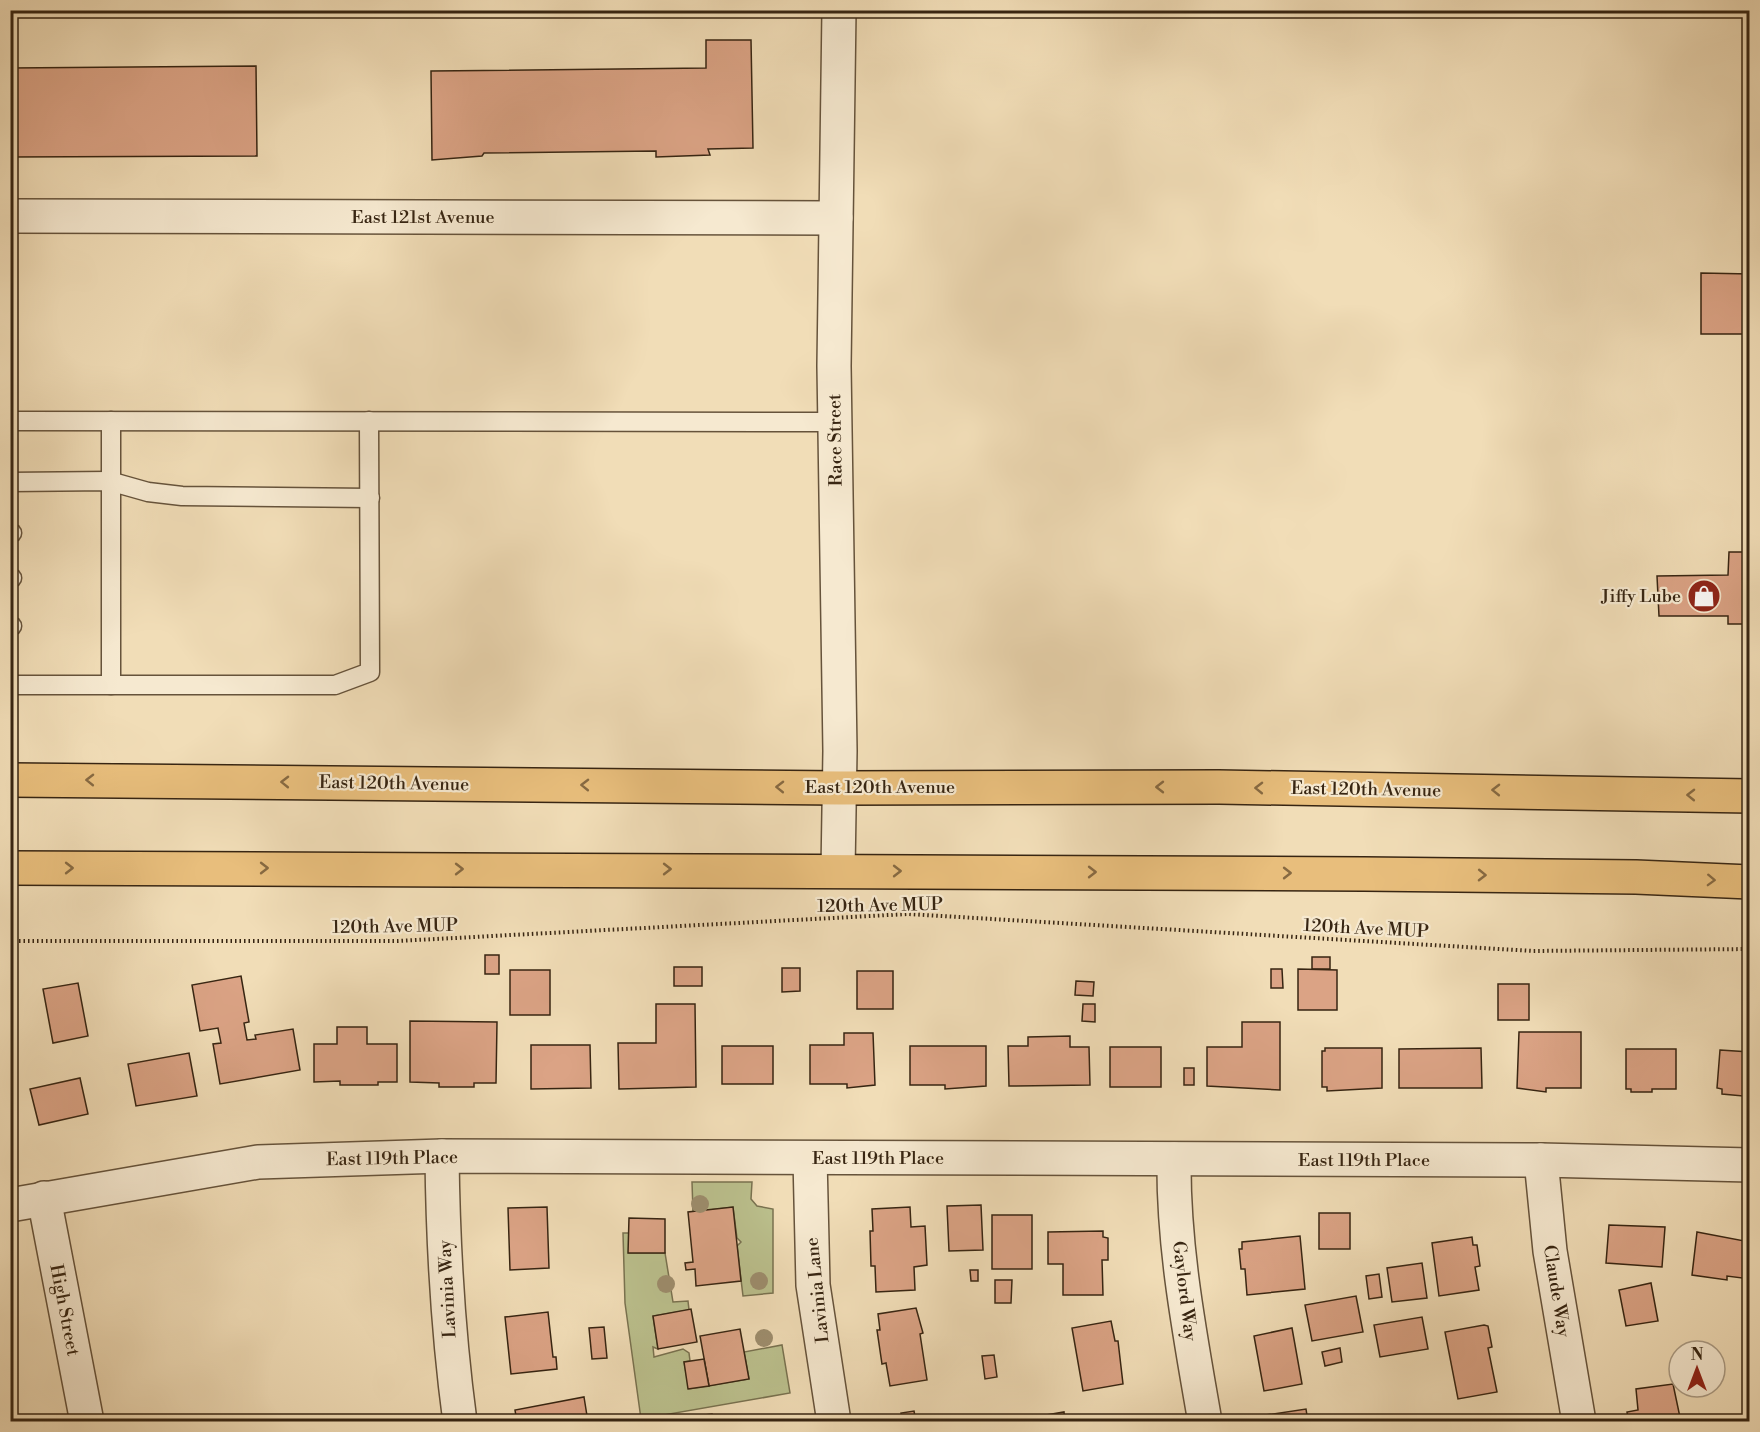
<svg xmlns="http://www.w3.org/2000/svg" width="1760" height="1432" viewBox="0 0 1760 1432" font-family="'Libre Bodoni',serif">
	<style>
		.green { fill: #bbc08d; stroke: #797250; stroke-width: 1.5 }
		.building { fill: #dba385; stroke: #372512; stroke-width: 1.5 }
		.lines { fill: none; stroke-linecap: round; stroke-linejoin: round }
		.lane-casing { stroke: #66533b; stroke-width: 21 }
		.street-casing { stroke: #66533b; stroke-width: 36 }
		.primary-casing { stroke: #372512; stroke-width: 36 }
		.path { stroke: #372512; stroke-width: 4; stroke-dasharray: 1.5 3; stroke-linecap: butt }
		.lane { stroke: #f6e9d0; stroke-width: 18 }
		.street { stroke: #f6e9d0; stroke-width: 33 }
		.primary { stroke: #e8be7c; stroke-width: 33 }
		.tree { fill: #9d8d6d }
		.oneway { stroke: #876a42 }
		.labels { text-anchor: middle; stroke-width: 4.5; stroke-linejoin: round; paint-order: stroke }
		.street-label { font-size: 18px; fill: #372512; stroke: #f6e9d0 }
		.poi-label { font-size: 18px; fill: #372512; stroke: #f6e9d0; text-anchor: end }
	</style>
	<rect width="100%" height="100%" fill="#f1ddb7"/>
	<filter id="stains"><feTurbulence type="fractalNoise" baseFrequency=".00333" numOctaves="4"/><feColorMatrix values="0 0 0 0 .2 0 0 0 0 .09 0 0 0 0 .02 0 0 0 .5 -.17"/></filter>
	<radialGradient id="worn" r=".72"><stop offset=".6" stop-color="#630" stop-opacity="0"/><stop offset="1" stop-color="#630" stop-opacity=".3"/></radialGradient>
	<g class="green">
		<polygon points="692,1182 752,1182 751,1199 757,1206 773,1209 773,1293 743,1296 737,1246 741,1242 737,1238 733,1207 693,1212"/>
		<polygon points="623,1233 629,1233 629,1253 665,1253 673,1302 688,1301 689,1310 653,1316 658,1349 653,1347 654,1357 683,1349 689,1353 690,1361 684,1362 689,1389 749,1379 744,1352 782,1345 790,1393 641,1419 625,1303"/>
	</g>
	<g class="building">
		<polygon points="706,40 751,40 753,148 708,149 710,155 656,157 656,151 484,153 482,156 432,160 431,71 706,68"/>
		<polygon points="256,66 257,156 10,157 10,68"/>
		<polygon points="1701,273 1750,274 1750,334 1701,334"/>
		<polygon points="1729,552 1750,552 1750,624 1728,624 1728,616 1659,616 1657,576 1728,575"/>
		<rect x="485" y="955" width="14" height="19"/>
		<rect x="1312" y="957" width="18" height="12"/>
		<rect x="674" y="967" width="28" height="19"/>
		<polygon points="782,968 800,968 800,991 782,992"/>
		<polygon points="1271,969 1282,969 1283,988 1271,988"/>
		<polygon points="1298,969 1337,970 1337,1010 1298,1010"/>
		<rect x="510" y="970" width="40" height="45"/>
		<rect x="857" y="971" width="36" height="38"/>
		<polygon points="241,976 249,1022 244,1023 247,1040 256,1039 255,1035 293,1029 300,1070 220,1084 213,1044 221,1043 218,1028 200,1031 192,985"/>
		<polygon points="1076,981 1094,982 1093,996 1075,995"/>
		<polygon points="78,983 88,1036 53,1043 43,989"/>
		<rect x="1498" y="984" width="31" height="36"/>
		<polygon points="656,1004 695,1004 696,1087 619,1089 618,1043 656,1043"/>
		<polygon points="1083,1004 1095,1004 1095,1022 1082,1021"/>
		<polygon points="410,1021 497,1022 496,1083 474,1083 474,1087 439,1087 439,1083 410,1082"/>
		<polygon points="1242,1022 1280,1022 1280,1090 1207,1086 1207,1047 1242,1047"/>
		<polygon points="337,1027 367,1027 367,1044 397,1044 397,1082 378,1082 378,1085 340,1085 340,1081 314,1082 314,1044 337,1044"/>
		<polygon points="1519,1032 1581,1032 1581,1088 1546,1088 1546,1092 1517,1088"/>
		<polygon points="844,1033 873,1033 875,1085 847,1088 847,1084 810,1084 810,1045 844,1045"/>
		<polygon points="1070,1036 1070,1047 1089,1047 1090,1085 1009,1086 1008,1046 1028,1046 1028,1037"/>
		<polygon points="531,1045 590,1045 591,1088 531,1089"/>
		<rect x="722" y="1046" width="51" height="38"/>
		<polygon points="910,1046 986,1046 986,1086 945,1089 945,1085 910,1085"/>
		<rect x="1110" y="1047" width="51" height="40"/>
		<polygon points="1325,1048 1382,1048 1382,1088 1327,1091 1327,1087 1322,1087 1322,1051 1325,1051"/>
		<polygon points="1481,1048 1482,1088 1399,1088 1399,1049"/>
		<polygon points="1626,1049 1676,1049 1676,1089 1652,1089 1652,1092 1631,1092 1631,1089 1626,1089"/>
		<polygon points="1720,1050 1750,1052 1750,1090 1744,1090 1743,1096 1722,1094 1722,1089 1717,1088"/>
		<polygon points="189,1053 197,1096 136,1106 128,1064"/>
		<rect x="1184" y="1068" width="10" height="17"/>
		<polygon points="80,1078 88,1114 39,1125 30,1089"/>
		<polygon points="981,1205 983,1250 949,1251 947,1206"/>
		<polygon points="547,1207 549,1268 510,1270 508,1208"/>
		<polygon points="733,1207 741,1281 696,1286 695,1269 686,1270 685,1263 693,1262 688,1212"/>
		<polygon points="910,1207 911,1227 925,1226 927,1265 914,1267 915,1290 876,1292 875,1266 871,1266 870,1231 873,1231 872,1209"/>
		<rect x="1319" y="1213" width="31" height="36"/>
		<rect x="992" y="1215" width="40" height="54"/>
		<polygon points="629,1218 665,1219 665,1253 628,1253"/>
		<polygon points="1609,1225 1665,1227 1662,1267 1606,1263"/>
		<polygon points="1103,1231 1103,1237 1108,1238 1108,1260 1102,1260 1103,1295 1063,1295 1063,1264 1048,1264 1048,1232"/>
		<polygon points="1697,1232 1750,1242 1750,1279 1727,1276 1727,1280 1692,1275"/>
		<polygon points="1300,1236 1305,1289 1247,1295 1245,1269 1241,1269 1239,1249 1242,1249 1242,1242"/>
		<polygon points="1472,1237 1473,1245 1477,1245 1480,1266 1475,1267 1479,1290 1439,1296 1432,1243"/>
		<polygon points="1422,1263 1427,1298 1392,1302 1387,1268"/>
		<polygon points="970,1270 978,1270 978,1281 971,1281"/>
		<polygon points="1379,1274 1382,1297 1369,1299 1366,1276"/>
		<polygon points="995,1280 1012,1280 1011,1303 995,1303"/>
		<polygon points="1651,1283 1658,1321 1626,1326 1619,1290"/>
		<polygon points="1356,1296 1363,1332 1312,1341 1305,1305"/>
		<polygon points="916,1308 923,1333 920,1334 927,1380 890,1386 886,1363 882,1364 877,1330 880,1330 878,1314"/>
		<polygon points="691,1309 697,1342 658,1349 653,1316"/>
		<polygon points="548,1312 553,1357 556,1357 557,1369 511,1374 505,1317"/>
		<polygon points="1422,1317 1428,1349 1380,1357 1374,1325"/>
		<polygon points="1111,1321 1115,1341 1118,1341 1123,1384 1083,1391 1072,1328"/>
		<polygon points="1484,1325 1488,1326 1492,1347 1488,1348 1497,1392 1458,1399 1445,1332"/>
		<polygon points="604,1327 607,1358 592,1359 589,1328"/>
		<polygon points="1292,1328 1302,1384 1264,1391 1254,1336"/>
		<polygon points="740,1329 749,1379 709,1386 700,1336"/>
		<polygon points="1340,1348 1342,1362 1325,1366 1322,1352"/>
		<polygon points="994,1355 997,1377 985,1379 982,1356"/>
		<polygon points="704,1359 709,1386 688,1389 684,1362"/>
		<polygon points="1673,1384 1681,1422 1629,1422 1627,1412 1638,1410 1636,1389"/>
		<polygon points="584,1397 588,1422 517,1422 515,1410"/>
		<polygon points="1306,1409 1308,1422 1267,1422 1266,1415"/>
		<polygon points="914,1411 916,1422 903,1422 901,1413"/>
		<polygon points="1064,1412 1065,1422 1018,1422 1018,1420"/>
		<polygon points="712,1414 713,1422 697,1422 696,1416"/>
		<polygon points="1432,1416 1433,1422 1402,1422"/>
	</g>
	<g class="lines">
		<g class="lane-casing">
			<g id="lane">
				<polyline points="10,421 835,422"/>
				<polyline points="111,421 111,685 335,685 370,672 369,421"/>
				<polyline points="10,482 109,481 148,492 182,496 370,498"/>
				<polyline points="10,533 12,533"/>
				<polyline points="10,578 12,578"/>
				<polyline points="10,626 12,626"/>
				<polyline points="10,685 111,685"/>
			</g>
		</g>
		<g class="street-casing">
			<g id="street">
				<polyline points="10,216 836,218"/>
				<polyline points="838,870 840,751 834,366 839,10"/>
				<path d="M442,1156C443,1245 448,1333 460,1422"/>
				<polyline points="810,1158 813,1285 834,1422"/>
				<path d="M1174,1159C1173,1247 1190,1335 1205,1422"/>
				<polyline points="1541,1160 1550,1251 1579,1422"/>
				<polyline points="44,1198 87,1422"/>
				<polyline points="10,1205 258,1162 442,1156 1541,1160 1750,1165"/>
			</g>
		</g>
		<g class="primary-casing">
			<g id="primary">
				<polyline points="10,780 839,788 1219,787 1750,796"/>
				<polyline points="10,868 1364,874 1636,877 1750,882"/>
			</g>
		</g>
		<polyline class="path" points="10,941 398,941 908,914 1533,951 1750,949"/>
		<use href="#lane" class="lane"/>
		<use href="#street" class="street"/>
		<use href="#primary" class="primary"/>
	</g>
	<g class="tree">
		<circle cx="700" cy="1204" r="9"/>
		<circle cx="759" cy="1281" r="9"/>
		<circle cx="666" cy="1284" r="9"/>
		<circle cx="764" cy="1338" r="9"/>
	</g>
	<defs><path id="oneway-chevron" d="M-2-3.5L2.5 0L-2 3.5" fill="none" stroke-width="1.6" stroke-linecap="round" stroke-linejoin="round" transform="scale(1.5)"/></defs>
	<g class="oneway">
		<use href="#oneway-chevron" transform="translate(90 780) rotate(-179)"/>
		<use href="#oneway-chevron" transform="translate(285 782) rotate(-179)"/>
		<use href="#oneway-chevron" transform="translate(585 785) rotate(-179)"/>
		<use href="#oneway-chevron" transform="translate(780 787) rotate(-179)"/>
		<use href="#oneway-chevron" transform="translate(1160 787) rotate(180)"/>
		<use href="#oneway-chevron" transform="translate(1259 788) rotate(-179)"/>
		<use href="#oneway-chevron" transform="translate(1496 790) rotate(-179)"/>
		<use href="#oneway-chevron" transform="translate(1691 795) rotate(-179)"/>
		<use href="#oneway-chevron" transform="translate(69 868)"/>
		<use href="#oneway-chevron" transform="translate(264 868)"/>
		<use href="#oneway-chevron" transform="translate(459 869)"/>
		<use href="#oneway-chevron" transform="translate(667 869)"/>
		<use href="#oneway-chevron" transform="translate(897 871)"/>
		<use href="#oneway-chevron" transform="translate(1092 872)"/>
		<use href="#oneway-chevron" transform="translate(1287 873)"/>
		<use href="#oneway-chevron" transform="translate(1482 875) rotate(1)"/>
		<use href="#oneway-chevron" transform="translate(1711 880) rotate(2)"/>
	</g>
	<defs>
		<g id="shop-disc" transform="scale(1.725)"><circle r="9.5" fill="#8f2418" stroke="#f6e9d0"/><path d="M-5-2.5h2.3a2.7 3.5 0 0 1 5.4 0H5L5.5 6h-11ZM-1.5-2.5h3a1.5 2.3 0 0 0-3 0Z" fill="#fff"/></g>
	</defs>
	<g fill-rule="evenodd">
		<use href="#shop-disc" x="1704" y="596"/>
	</g>
	<g class="labels">
		<g class="street-label">
			<text x="423" y="223">East 121st Avenue</text>
			<text transform="translate(835 440) rotate(-91)" y="6">Race Street</text>
			<text transform="translate(394 783) rotate(1)" y="6">East 120th Avenue</text>
			<text x="880" y="793">East 120th Avenue</text>
			<text transform="translate(1366 789) rotate(1)" y="6">East 120th Avenue</text>
			<text transform="translate(880 905) rotate(-1)" y="6">120th Ave MUP</text>
			<text transform="translate(395 926) rotate(-1)" y="6">120th Ave MUP</text>
			<text transform="translate(1366 928) rotate(3)" y="6">120th Ave MUP</text>
			<text transform="translate(392 1158) rotate(-1)" y="6">East 119th Place</text>
			<text x="878" y="1164">East 119th Place</text>
			<text x="1364" y="1166">East 119th Place</text>
			<text transform="translate(447 1289) rotate(-93)" y="6">Lavinia Way</text>
			<text transform="translate(817 1290) rotate(-96)" y="6">Lavinia Lane</text>
			<text transform="translate(1185 1291) rotate(83)" y="6">Gaylord Way</text>
			<text transform="translate(1557 1291) rotate(81)" y="6">Claude Way</text>
			<text transform="translate(65 1310) rotate(79)" y="6">High Street</text>
		</g>
		<g class="poi-label">
			<text x="1681" y="602">Jiffy Lube</text>
		</g>
	</g>
	<rect width="1760" height="1432" fill="none" stroke="#f1ddb7" stroke-width="36"/>
	<rect x="12" y="12" width="1736" height="1408" fill="none" stroke="#372512" stroke-width="3"/>
	<rect x="18" y="18" width="1724" height="1396" fill="none" stroke="#372512" stroke-width="1.5"/>
	<g transform="translate(1697 1369)"><circle r="28" fill="#f6e9d0" stroke="#aa9b84" stroke-width="1.5"/>
	<path d="M0-4.5L10 22L0 15L-10 22Z" fill="#8f2418"/>
	<text y="-9" font-size="16" font-weight="bold" text-anchor="middle" fill="#372512">N</text>
	</g>
	<rect width="100%" height="100%" filter="url(#stains)"/>
	<rect width="100%" height="100%" fill="url(#worn)"/>
</svg>
